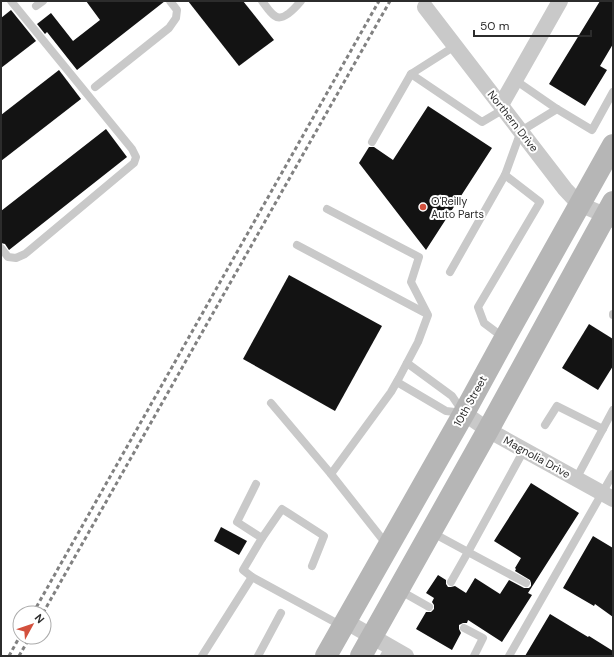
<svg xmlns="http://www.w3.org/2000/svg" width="614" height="657" viewBox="0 0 614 657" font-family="'DM Sans',sans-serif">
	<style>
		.building { fill: #131313 }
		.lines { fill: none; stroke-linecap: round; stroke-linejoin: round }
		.lane { stroke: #c9c9c9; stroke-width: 8 }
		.street { stroke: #c9c9c9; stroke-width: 16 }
		.secondary { stroke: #b6b6b6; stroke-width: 22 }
		.rail { stroke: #818181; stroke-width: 3; stroke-dasharray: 4 3; stroke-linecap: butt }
		.poi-dot { fill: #d3503d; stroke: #fff; stroke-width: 1.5 }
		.labels { text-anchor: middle; stroke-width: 4; stroke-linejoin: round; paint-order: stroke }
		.street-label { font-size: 11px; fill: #2c2c2c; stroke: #fff }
		.poi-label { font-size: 11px; fill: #2c2c2c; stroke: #fff; text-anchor: start }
	</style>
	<rect width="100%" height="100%" fill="#fff"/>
	<g class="building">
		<polygon points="86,1 165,1 77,70 47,32 45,34 37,24 51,13 73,41 100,20"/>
		<polygon points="188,1 243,1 274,40 239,66"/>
		<polygon points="600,1 613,1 613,44 600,66 607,70 585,106 549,84"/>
		<polygon points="11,10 36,41 1,68 1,18"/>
		<polygon points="59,70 81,99 1,161 1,115"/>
		<polygon points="428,106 492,148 426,250 359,163 369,147 374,147 393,160"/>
		<polygon points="106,129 127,157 9,250 5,244 1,243 1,211"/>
		<polygon points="289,275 382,326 335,411 243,359"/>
		<polygon points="589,324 613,339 613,366 598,390 562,368"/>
		<polygon points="531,483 579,513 528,593 532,595 502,642 468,620 467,623 463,623 459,625 459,629 461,633 452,650 416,629 426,612 431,612 434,609 434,605 432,602 434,598 426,593 438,575 446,580 446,584 448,587 451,587 455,586 466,593 475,578 500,594 509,580 524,588 529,588 531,586 531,583 530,580 515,571 516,569 515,568 521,558 494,541"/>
		<polygon points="221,527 247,541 239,555 214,541"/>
		<polygon points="593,536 613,548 613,617 595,604 594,606 563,588"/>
		<polygon points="550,614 588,637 589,636 613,651 613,656 525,656"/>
	</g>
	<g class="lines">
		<g class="lane">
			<path d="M262,1C266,6 270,13 275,16C283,22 296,7 301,1"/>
			<polyline points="36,6 43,1"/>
			<polyline points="411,74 482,122 504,109"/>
			<polyline points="515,80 557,109 592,130 613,92"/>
			<polyline points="95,87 169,28 176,18 177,10 170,1"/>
			<polyline points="372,142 411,74 455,46"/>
			<polyline points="297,245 427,314"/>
			<polyline points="1,248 8,257 16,258 25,254 134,163 136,157 132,149 11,1"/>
			<polyline points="450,272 505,175 521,131 557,109"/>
			<polyline points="613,314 613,315"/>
			<polyline points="504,338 484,323 478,307 540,202 505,175"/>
			<polyline points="407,363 452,396 463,412"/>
			<polyline points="397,382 446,411 463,413"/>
			<polyline points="271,403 331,474 391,392 399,378 418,342 428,315 411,282 419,257 327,209"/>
			<polyline points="545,425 557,406 603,429"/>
			<polyline points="331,474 387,545"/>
			<polyline points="576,479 613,410"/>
			<polyline points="256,484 237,522 262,538"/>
			<polyline points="431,532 468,552 524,450"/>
			<polyline points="252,577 243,570 262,538 282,509 324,536 312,566"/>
			<polyline points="451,582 468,552 526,583"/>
			<polyline points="399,590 429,607"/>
			<polyline points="464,628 483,638 474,656"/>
			<polyline points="202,656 252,577 342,626"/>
			<polyline points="258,656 281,613"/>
			<polyline points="384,656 389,647"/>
			<polyline points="509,656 613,474"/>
		</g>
		<g class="street">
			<polyline points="425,7 565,189 579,204 605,215 613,220"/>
			<polyline points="501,105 560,1"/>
			<polyline points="464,413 488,430 613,499"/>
			<polyline points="345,621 406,656"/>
		</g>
		<g class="secondary">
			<polyline points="326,656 464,413 505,338 613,145"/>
			<polyline points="361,656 488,430 613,202"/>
		</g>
		<g class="rail">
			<polyline points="33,613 379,1"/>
			<polyline points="43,613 390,1"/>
			<polyline points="9,656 20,636"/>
			<polyline points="19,656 30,637"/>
		</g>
	</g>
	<circle class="poi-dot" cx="423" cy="207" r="4"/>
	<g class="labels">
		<g class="street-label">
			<text transform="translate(513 121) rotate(52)" y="4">Northern Drive</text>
			<text transform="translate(470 401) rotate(-61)" y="4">10th Street</text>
			<text transform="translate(537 457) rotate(29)" y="4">Magnolia Drive</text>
		</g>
		<g class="poi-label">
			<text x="431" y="205">O'Reilly<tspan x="431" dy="13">Auto Parts</tspan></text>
		</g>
	</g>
	<rect width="614" height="657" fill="none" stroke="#2c2c2c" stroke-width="4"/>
	<g transform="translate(32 625) rotate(50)"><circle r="19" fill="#ffffff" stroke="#ababab"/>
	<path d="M0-3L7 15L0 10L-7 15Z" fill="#d3503d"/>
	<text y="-6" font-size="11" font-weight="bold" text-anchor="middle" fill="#2c2c2c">N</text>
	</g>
	<path d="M474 30v6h117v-6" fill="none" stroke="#2c2c2c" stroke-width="2"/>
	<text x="480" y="30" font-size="12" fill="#2c2c2c" stroke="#ffffff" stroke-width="3" paint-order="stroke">50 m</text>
</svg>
